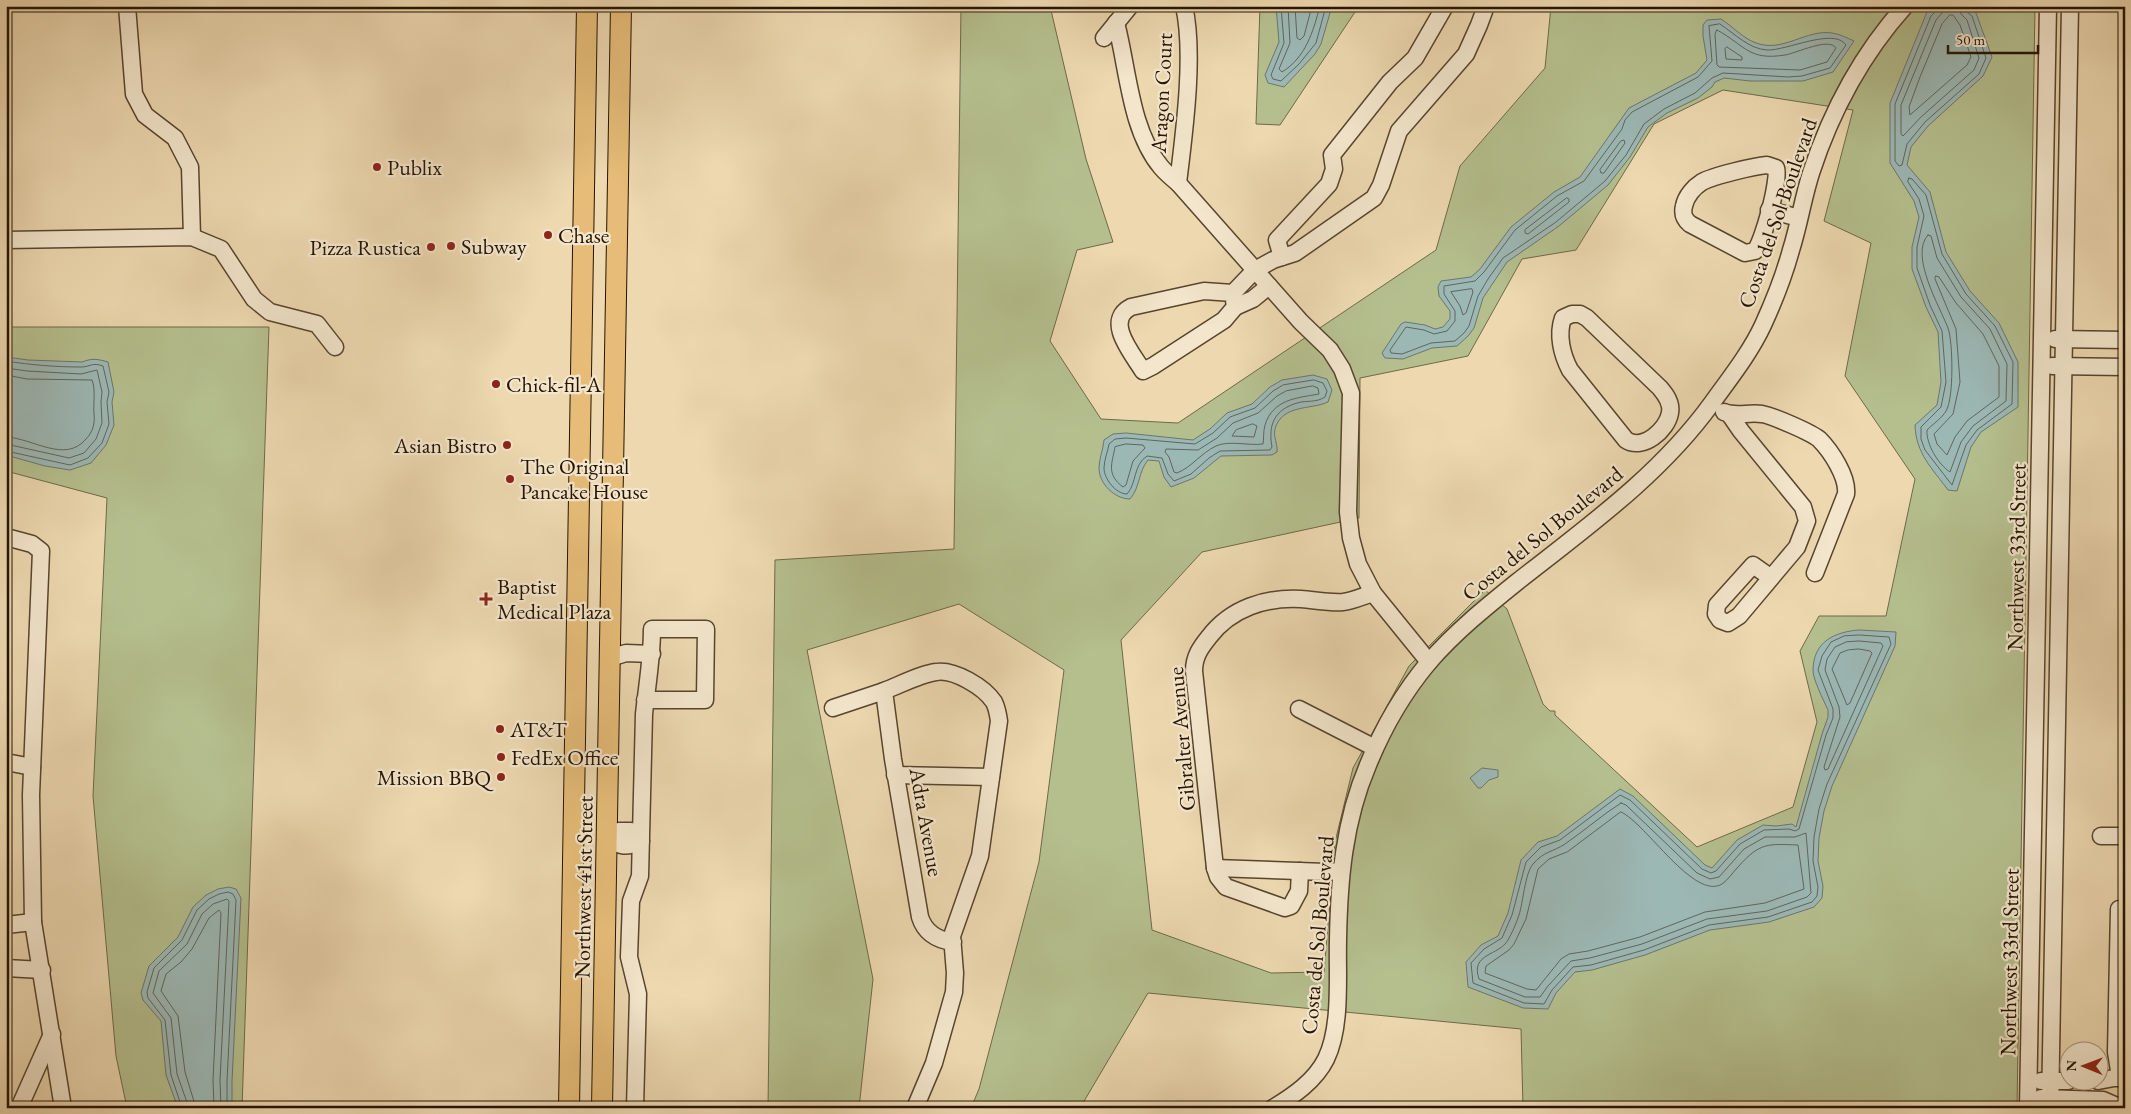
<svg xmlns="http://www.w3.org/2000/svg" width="2131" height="1114" viewBox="0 0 2131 1114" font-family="'EB Garamond',serif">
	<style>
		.green { fill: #b5bf8e; stroke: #6d6a48; fill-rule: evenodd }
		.water { fill: #9cb8b5; stroke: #6c766d }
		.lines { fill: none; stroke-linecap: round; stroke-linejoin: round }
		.shore { stroke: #60665c; stroke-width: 1 }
		.minor-casing { stroke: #57452e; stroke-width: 19 }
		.major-casing { stroke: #251402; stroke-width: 22 }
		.minor { stroke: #f3e6cc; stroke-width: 16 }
		.major { stroke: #e6bc78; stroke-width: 20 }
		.poi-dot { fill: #8f2418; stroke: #f3e6cc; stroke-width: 2 }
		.labels { text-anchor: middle; stroke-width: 4.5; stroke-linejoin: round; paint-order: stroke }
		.street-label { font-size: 22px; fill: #251402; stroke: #f3e6cc }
		.poi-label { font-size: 22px; fill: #251402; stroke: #f3e6cc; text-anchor: start }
	</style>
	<rect width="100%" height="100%" fill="#edd8b0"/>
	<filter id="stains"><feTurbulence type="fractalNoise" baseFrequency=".004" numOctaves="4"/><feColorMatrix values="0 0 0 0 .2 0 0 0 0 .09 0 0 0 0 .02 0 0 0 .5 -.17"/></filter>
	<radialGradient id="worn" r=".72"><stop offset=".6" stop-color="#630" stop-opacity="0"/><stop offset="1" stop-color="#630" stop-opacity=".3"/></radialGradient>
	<g class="green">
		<path d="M961,6H1050L1086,159L1113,242L1077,250L1050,341L1101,419L1178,423L1436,250L1460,166L1545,68L1551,6H2035L2017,1108H1523L1521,1029L1148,993L1080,1108H971L979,1089L1039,862L1064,670L959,604L807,650L873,979L859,1108H768L775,560L954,549ZM1723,90L1853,110L1824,221L1871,243L1845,376L1915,479L1886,616H1819L1800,651L1817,722L1793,807L1697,847L1555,715V711H1550L1543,704L1507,609L1485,590L1409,666L1353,768L1335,842L1324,972L1271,973L1152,930L1121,640L1202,552L1359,518L1360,378L1468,356L1522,259L1576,250L1654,124Z"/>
		<polygon points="1260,6 1359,6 1280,125 1256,124"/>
		<polygon points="6,327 269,327 242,1108 127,1108 116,1056 93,796 107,498 6,471"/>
	</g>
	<g class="water">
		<polygon points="1276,6 1332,6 1321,44 1315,54 1284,87 1268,83 1265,75 1279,42"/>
		<path d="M1934,6H1968L1976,13L1992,57L1983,76L1928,126L1911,147L1907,165L1930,192L1946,252L1970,291L1999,323L2018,362V407L1981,432L1971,447L1957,491L1948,490C1932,468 1916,454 1915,425L1937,405L1941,382L1938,332L1926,307L1912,269V247L1919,217L1914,201L1890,163V103L1927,12Z"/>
		<path d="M1721,19C1732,26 1744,39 1756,43C1783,53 1806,29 1832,33C1840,34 1847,38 1854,41L1833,72L1803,81H1750L1724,78L1715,82L1712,87L1698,98L1667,113L1648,127L1630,157L1608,185L1559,226L1507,262L1483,298L1474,328L1468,336L1457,346L1432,348L1403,359L1385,358L1382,353L1401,324L1405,322L1425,325L1435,329L1443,327L1450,319V311L1439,296L1438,287L1441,281L1471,277L1480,269L1511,227L1554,192L1580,177L1629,108L1696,73L1707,60L1703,36V25L1707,20Z"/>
		<path d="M6,357L28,360L82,362C92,358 98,359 108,362L114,392L112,402L114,425L106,445L91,463L70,470L45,466L6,455Z"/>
		<path d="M1313,375L1327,379L1332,390L1328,402C1311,410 1282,404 1275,429C1273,437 1278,444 1277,452L1272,455L1221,456L1194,478L1171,487L1164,477L1159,461L1148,460C1138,472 1140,488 1130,499C1115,499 1099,484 1099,468C1099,459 1103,450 1104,440L1113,434L1126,433L1193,440L1210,429L1227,413L1252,404L1270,387L1282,380Z"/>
		<path d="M1859,630L1896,632L1895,646L1832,786L1824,811L1819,838L1818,861L1823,886L1822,898L1814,907L1769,922L1710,930L1645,955L1592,970L1575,972L1556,993L1548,1009L1523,1008L1468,987L1466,962L1481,945L1498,936L1508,913L1521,860L1538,842L1557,836L1620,789L1633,796L1705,865L1712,868L1737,840L1763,825L1776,826L1792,824L1796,827L1822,734L1828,717V710C1824,701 1812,678 1813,669C1814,641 1835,632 1859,630Z"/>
		<polygon points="1482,768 1498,770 1498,777 1489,780 1481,788 1478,788 1470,778"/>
		<polygon points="229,887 236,889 241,898 232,1081 232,1108 178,1108 166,1075 161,1021 143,1000 141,993 149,966 178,937 193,907 206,895 218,889"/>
	</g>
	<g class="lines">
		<g class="shore">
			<polyline points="1281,6 1284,43 1271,75 1273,79 1281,81 1299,64 1316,43 1326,6"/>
			<path d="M1288,6L1290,43L1279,69L1282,72C1306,57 1313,32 1320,6"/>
			<polyline points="1295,6 1297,38 1300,40 1304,36 1312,6"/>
			<polyline points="1937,6 1936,11 1931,16 1895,104 1895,161 1899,166 1902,165 1907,144 1925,122 1979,74 1986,58 1972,16 1966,11 1965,6"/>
			<polyline points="1943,6 1942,13 1936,20 1901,105 1901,134 1903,136 1921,117 1974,70 1979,58 1967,20 1961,14 1959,6"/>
			<polygon points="1950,15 1953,15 1960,25 1971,57 1967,65 1910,115 1909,107 1920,77 1942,24"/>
			<path d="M1720,24C1735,34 1749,49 1767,50C1786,51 1834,27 1846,45L1830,68L1802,76L1788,77L1723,73L1712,78L1695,93L1664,109L1644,124L1626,155L1605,181L1556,222L1503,258L1488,279L1478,296L1469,326L1464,333L1455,341L1431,343L1402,354L1391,353L1390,350L1406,327L1424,330L1434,334L1447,331L1455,321V311L1444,294V286L1475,281L1484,272L1515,230L1557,196L1584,181L1622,129L1625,120L1632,112L1698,77L1712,61L1709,26Z"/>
			<path d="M1717,30C1745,45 1748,61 1785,55C1797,53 1829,37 1836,48L1827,62L1800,70L1719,67L1717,65L1715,35Z"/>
			<polygon points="1727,47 1742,57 1742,60 1726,59 1725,49"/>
			<polygon points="1621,141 1624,140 1625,143 1604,173 1601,173 1600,170"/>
			<polygon points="1909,178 1912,179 1926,195 1942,254 1966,294 1995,326 2013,362 2012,404 1977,430 1966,445 1952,485 1925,450 1921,439 1921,427 1941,407 1946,382 1942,331 1930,305 1917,268 1917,247 1924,216 1919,199 1908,182"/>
			<polygon points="1567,198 1569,199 1569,202 1528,234 1525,233 1525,230"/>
			<path d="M1928,235L1931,236L1937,258L1961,297L1990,329L2007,364L2006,401L1973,426L1961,442L1950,472C1938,464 1926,444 1927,430C1933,424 1942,418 1946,411C1954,399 1953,341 1948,328C1940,307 1909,255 1928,235Z"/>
			<polygon points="1936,276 1939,277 1956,303 1983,334 1999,366 1999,397 1967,421 1955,437 1947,455 1937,444 1934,434 1953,414 1960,382 1956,329 1935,279"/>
			<polygon points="1472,289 1473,292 1466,313 1463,315 1460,306 1451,292"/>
			<path d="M6,361C31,365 56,367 81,367C90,367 92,362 103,366L109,392L107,402L109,424L102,443L88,458L70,465L6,451"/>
			<polyline points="6,368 27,371 81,374 97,370 102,392 101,402 102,423 96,439 84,453 69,458 6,444"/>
			<path d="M6,375L27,379L92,380C96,390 93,403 94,414C95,423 93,432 86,439C65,464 33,438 6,437"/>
			<path d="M1314,380L1323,383L1327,391L1325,397C1316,403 1307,400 1297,403C1274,410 1268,425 1272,447L1270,450L1220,451L1209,458L1191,474L1174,481L1168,474L1162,458L1147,456C1133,465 1137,483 1127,494C1116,494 1104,479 1104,468C1104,460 1108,451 1109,444L1115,439L1126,438L1195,444L1213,433L1230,417L1255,408L1273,391L1283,385Z"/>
			<path d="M1313,386L1318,388L1319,394C1297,398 1273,399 1265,425C1263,432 1264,439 1263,444C1249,446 1229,440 1216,446C1201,453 1192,467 1177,473L1174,472L1169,457L1165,452L1166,449L1198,450L1217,438L1233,423L1258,413L1277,396L1286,391Z"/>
			<polygon points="1253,424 1257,426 1254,437 1232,436 1236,430"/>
			<path d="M1126,444L1143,445L1145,448L1133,461L1126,485L1123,487C1106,474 1112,464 1115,447Z"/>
			<polygon points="1859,635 1889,637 1891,644 1827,784 1819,809 1814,837 1813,861 1818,887 1817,896 1812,902 1768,917 1709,925 1644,950 1591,965 1573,967 1552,990 1544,1004 1524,1003 1473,983 1471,963 1484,949 1502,938 1512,915 1526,862 1541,847 1560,840 1620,795 1630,800 1702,869 1711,873 1716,871 1740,844 1764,830 1789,829 1795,831 1799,829 1826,735 1833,718 1833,709 1818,670 1822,656 1831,642 1844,636"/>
			<polygon points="1859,641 1881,643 1883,646 1828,769 1825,770 1824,767 1840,717 1839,707 1825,670 1827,659 1835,647 1846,642"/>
			<polygon points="1859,649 1870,651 1872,653 1850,703 1847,705 1832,669 1840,653 1848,650"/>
			<path d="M1621,803L1626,805L1697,873L1710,879L1719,877L1744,849L1765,837H1795L1806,833L1811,893L1807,897L1767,911L1707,919L1642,944L1590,958L1571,961L1548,986L1540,997H1525L1479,979C1470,953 1499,956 1508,940C1512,933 1516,924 1519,915C1523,903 1525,873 1533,864C1544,851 1553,852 1565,844C1584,831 1602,815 1621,803Z"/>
			<path d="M1621,812C1646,823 1694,901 1722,884C1728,880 1733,872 1738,867C1760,842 1768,844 1798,845L1804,889L1765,903L1705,912L1640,937L1588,951L1569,954L1561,959L1536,990L1527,989L1485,973L1486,966L1509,950L1514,944L1526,919L1538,869L1549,859L1567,852Z"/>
			<polyline points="182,1108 171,1075 165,1020 148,998 147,992 154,968 182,940 197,910 209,899 219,894 228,892 233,894 236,900 227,1081 227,1108"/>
			<polyline points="189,1108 177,1074 171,1018 153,993 159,971 187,944 202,914 213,904 227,899 229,901 220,1080 221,1108"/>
			<polyline points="196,1108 185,1072 178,1016 161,991 166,974 181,962 192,949 209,918 219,910 221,913 213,1080 214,1108"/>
		</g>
		<g class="minor-casing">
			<g id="minor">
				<polyline points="127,6 134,94 145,115 175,138 190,167 192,237"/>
				<path d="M1116,23C1128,68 1130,130 1161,167C1166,173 1172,178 1178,183L1301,322L1330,350L1342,369L1351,393L1348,512L1351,538L1358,564L1373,593L1429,662"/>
				<polyline points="1104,38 1130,6"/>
				<path d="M1767,165L1776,168C1780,179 1763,242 1755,251L1745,253L1690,224C1684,219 1682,214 1684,206C1686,196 1694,187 1702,182C1713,176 1754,166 1767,165Z"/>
				<path d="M1178,183C1184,134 1195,54 1184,6"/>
				<polyline points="1769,210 1799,218"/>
				<polyline points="6,240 192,237 221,249 254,299 270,312 317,324 335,347"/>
				<polyline points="1282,257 1277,240 1329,184 1334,169 1332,155 1390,82 1415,58 1445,6"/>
				<path d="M1204,291L1233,293L1235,307L1224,320L1153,366L1143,371C1132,353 1104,321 1131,307Z"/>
				<polyline points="1233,293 1255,270 1273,260 1295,253 1374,198 1381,185 1399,131 1466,54 1479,25 1486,6"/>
				<polyline points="1235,307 1253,299 1269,286"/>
				<path d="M1572,314H1580L1587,318L1660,388C1666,395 1672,403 1670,413C1667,430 1643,451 1626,440L1570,370C1562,355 1557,335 1563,318Z"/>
				<polyline points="2055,339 2125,340"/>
				<polyline points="2052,366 2125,367"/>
				<path d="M1724,412C1736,417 1748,412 1762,414C1773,416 1810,432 1819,439C1831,451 1848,477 1846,494L1815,573"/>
				<polyline points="1730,415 1741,431 1803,507 1807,521 1797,547 1739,616 1728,623 1720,620 1716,614 1717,605 1753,565 1770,577"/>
				<polyline points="6,537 32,544 41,551 31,795 33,922 63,1108"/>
				<polyline points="610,658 626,653 652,654"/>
				<polyline points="833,708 884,691"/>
				<polyline points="1299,709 1375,748"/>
				<polyline points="6,762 32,767"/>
				<polyline points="895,775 991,777"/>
				<path d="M619,831H631L641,841C627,848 620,847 607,838Z"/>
				<polyline points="2101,836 2125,836"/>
				<polyline points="1215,868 1326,872 1341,871"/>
				<path d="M1300,871L1299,891L1291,906L1285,908L1226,887L1218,877L1215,868L1194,671C1194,656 1201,647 1209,637C1231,608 1266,597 1301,599C1315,600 1329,603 1343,602C1353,601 1363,596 1373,593"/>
				<polyline points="2119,909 2116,1052 2120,1077"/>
				<polyline points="6,925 33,922"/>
				<polyline points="6,968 42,970"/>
				<polyline points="2041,1081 2068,1081"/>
				<polyline points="2098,1081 2114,1078 2125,1078"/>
				<polyline points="2041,1098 2103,1100 2119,1107 2125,1105"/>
				<polyline points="19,1108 52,1034"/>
				<path d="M635,1108L638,994L629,957L631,901L640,876L644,714C647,686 652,658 652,629H706L705,700H645"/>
				<path d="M915,1108L934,1063L954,992L955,973L952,936L980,856L999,721C998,714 997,708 994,702C984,687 954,669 936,672C920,674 900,685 884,691L893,759L920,917C925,933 938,940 953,942"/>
				<path d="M1273,1108C1293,1096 1315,1081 1326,1059C1342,1026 1337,976 1338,940C1339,880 1344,821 1368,765C1383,728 1403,693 1429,662C1455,632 1486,607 1517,582C1587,527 1660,475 1712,403C1730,378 1750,353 1763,325C1774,301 1784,276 1791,250C1799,225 1803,198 1811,173C1831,112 1862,54 1905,6"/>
				<polyline points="2028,1108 2048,6"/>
				<polyline points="2050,1108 2070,6"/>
			</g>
		</g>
		<g class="major-casing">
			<g id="major">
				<polyline points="569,1108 587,6"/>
				<polyline points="602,1108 621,6"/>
			</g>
		</g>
		<use href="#minor" class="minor"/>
		<use href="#major" class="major"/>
	</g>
	<g class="poi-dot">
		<circle cx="377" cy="167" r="5"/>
		<circle cx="548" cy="235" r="5"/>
		<circle cx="451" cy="246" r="5"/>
		<circle cx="431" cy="247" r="5"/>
		<circle cx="496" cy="384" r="5"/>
		<circle cx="507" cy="445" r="5"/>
		<circle cx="510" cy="479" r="5"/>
		<path d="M483.5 591.5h5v5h5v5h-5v5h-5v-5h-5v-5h5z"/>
		<circle cx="500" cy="729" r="5"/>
		<circle cx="501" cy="757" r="5"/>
		<circle cx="501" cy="777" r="5"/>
	</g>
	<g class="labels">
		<g class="street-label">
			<text transform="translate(1161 93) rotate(-87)" y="8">Aragon Court</text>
			<text transform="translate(1777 213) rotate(-71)" y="8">Costa del Sol Boulevard</text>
			<text transform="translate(1542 533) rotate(-39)" y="8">Costa del Sol Boulevard</text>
			<text transform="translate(2016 557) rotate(-89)" y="8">Northwest 33rd Street</text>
			<text transform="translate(1181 739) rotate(-95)" y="8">Gibralter Avenue</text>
			<text transform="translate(927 822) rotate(80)" y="8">Adra Avenue</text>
			<text transform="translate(583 887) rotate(-89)" y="8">Northwest 41st Street</text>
			<text transform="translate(1317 935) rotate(-85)" y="8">Costa del Sol Boulevard</text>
			<text transform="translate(2009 962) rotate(-89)" y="8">Northwest 33rd Street</text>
		</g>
		<g class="poi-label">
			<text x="387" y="175">Publix</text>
			<text x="558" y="243">Chase</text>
			<text x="461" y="254">Subway</text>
			<text x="421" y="255" text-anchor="end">Pizza Rustica</text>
			<text x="506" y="392">Chick-fil-A</text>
			<text x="497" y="453" text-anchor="end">Asian Bistro</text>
			<text x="520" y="474">The Original<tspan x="520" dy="25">Pancake House</tspan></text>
			<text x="497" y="594">Baptist<tspan x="497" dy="25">Medical Plaza</tspan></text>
			<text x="510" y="737">AT&amp;T</text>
			<text x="511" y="765">FedEx Office</text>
			<text x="491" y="785" text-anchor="end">Mission BBQ</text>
		</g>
	</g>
	<rect width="2131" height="1114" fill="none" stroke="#edd8b0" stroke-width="25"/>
	<rect x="8" y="8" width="2116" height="1099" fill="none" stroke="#251402" stroke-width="2.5"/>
	<rect x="12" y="12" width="2106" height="1089" fill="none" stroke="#251402"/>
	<g transform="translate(2084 1066) rotate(271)"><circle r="24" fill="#f3e6cc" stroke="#a1927b"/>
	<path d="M0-4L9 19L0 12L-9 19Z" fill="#8f2418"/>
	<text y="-8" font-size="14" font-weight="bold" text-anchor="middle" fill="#251402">N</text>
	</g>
	<path d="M1948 45v8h90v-8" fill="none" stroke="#251402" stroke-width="2.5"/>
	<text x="1956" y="45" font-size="15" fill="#251402" stroke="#f3e6cc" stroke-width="4" paint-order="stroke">50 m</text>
	<rect width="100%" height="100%" filter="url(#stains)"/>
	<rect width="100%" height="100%" fill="url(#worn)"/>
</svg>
